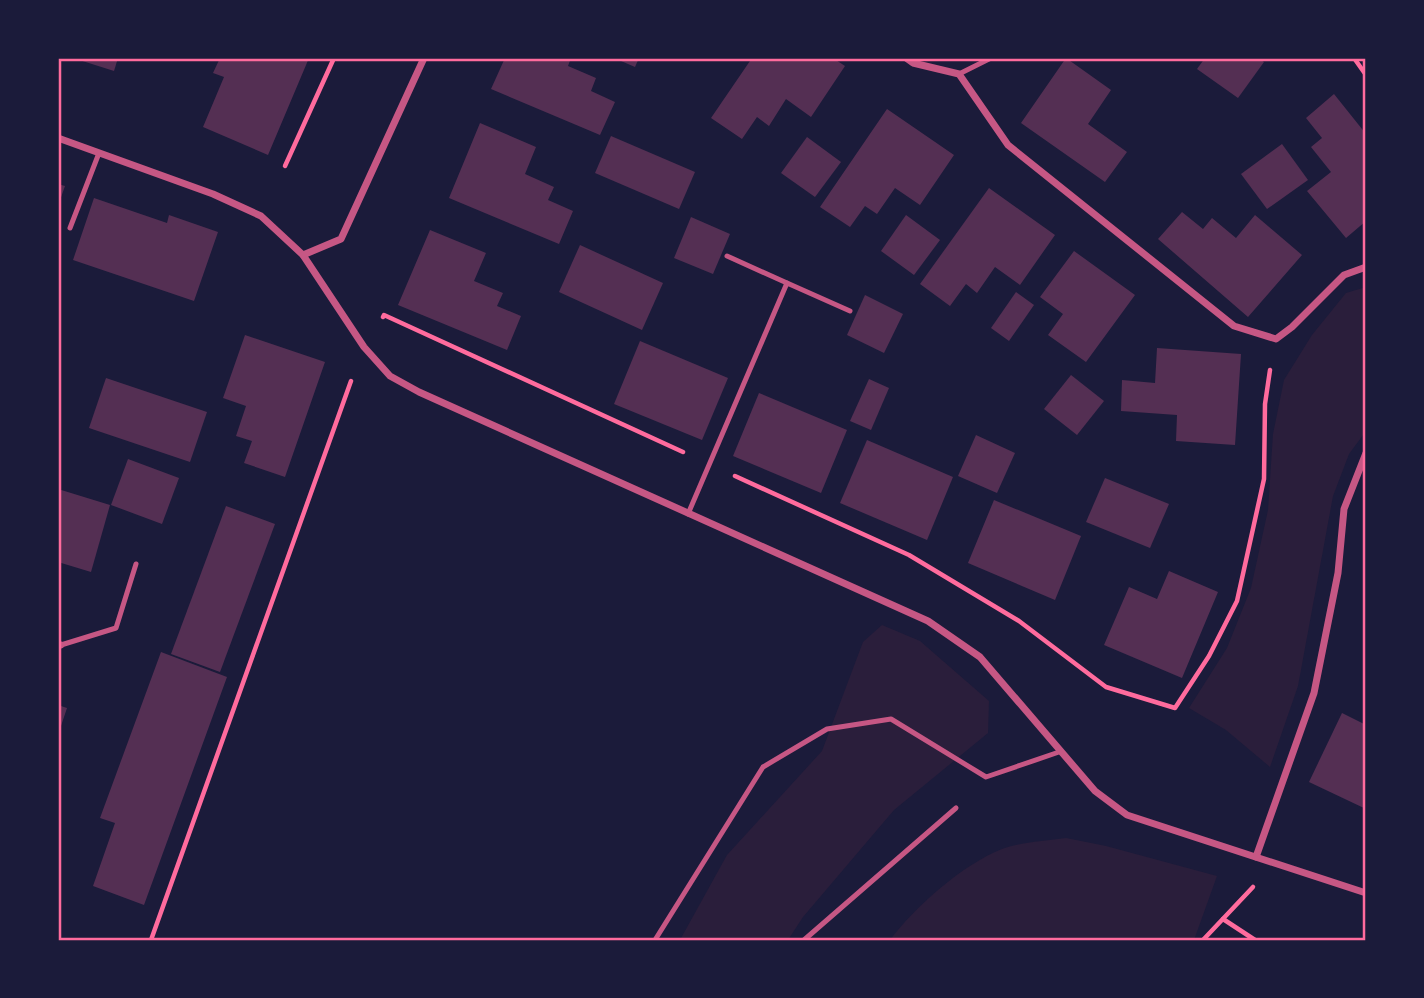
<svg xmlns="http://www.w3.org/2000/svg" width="1424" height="998" viewBox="0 0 1424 998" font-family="'Space Grotesk',sans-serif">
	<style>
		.green { fill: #2a1e3b }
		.building { fill: #542f53 }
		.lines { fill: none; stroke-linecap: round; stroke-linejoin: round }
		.path { stroke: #ff6b9d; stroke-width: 4.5 }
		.service { stroke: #c65784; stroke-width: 5 }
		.minor { stroke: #c65784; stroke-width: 7 }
		.neatline { fill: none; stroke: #ff6b9d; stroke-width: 2.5 }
	</style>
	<rect width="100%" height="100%" fill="#1b1b3a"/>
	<g class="green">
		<polygon points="1366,287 1366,431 1349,454 1333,496 1298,686 1270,767 1226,730 1189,708 1227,648 1251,588 1268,510 1273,434 1284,380 1312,335 1346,293"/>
		<polygon points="882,625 920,641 989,701 988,733 894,810 803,917 788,940 680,940 727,855 822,751 863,642"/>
		<path d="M1066,838L1106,846L1217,876L1194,940H890C916,906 962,865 1002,849C1020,842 1046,841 1066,838Z"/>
	</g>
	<g class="building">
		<polygon points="73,58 118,58 114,71"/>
		<polygon points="220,58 309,58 268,155 203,127 224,77 213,73"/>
		<polygon points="505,58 571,58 568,66 596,78 591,91 615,102 600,135 491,89"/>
		<polygon points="614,58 639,58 635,67"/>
		<polygon points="752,58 833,58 845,66 811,117 786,99 769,126 757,117 742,139 711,118"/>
		<polygon points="1066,58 1111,90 1088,124 1127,152 1105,182 1021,123"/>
		<polygon points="1205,58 1258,58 1264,62 1238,98 1197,69"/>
		<polygon points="1334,94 1366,134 1366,221 1346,238 1307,191 1331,172 1311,147 1322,138 1306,118"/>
		<polygon points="887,109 954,155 920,205 895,188 877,214 865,206 850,227 820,207"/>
		<polygon points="480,123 536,147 525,174 554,187 548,200 573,211 559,244 449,198"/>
		<polygon points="611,136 695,172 679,209 595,173"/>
		<polygon points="807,137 841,162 815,197 781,173"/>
		<polygon points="1282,144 1308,180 1267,209 1241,174"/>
		<polygon points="58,184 65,186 58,206"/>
		<polygon points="989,188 1055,235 1020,285 995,267 977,293 966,284 950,306 920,284"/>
		<polygon points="94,198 167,223 169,215 218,232 194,301 73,260"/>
		<polygon points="1182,212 1203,229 1212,218 1236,238 1255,215 1302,255 1248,317 1158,239"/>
		<polygon points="906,215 940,240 914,275 881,251"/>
		<polygon points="691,217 730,234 713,274 674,258"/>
		<polygon points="430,230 486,253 474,281 503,293 497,306 521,316 507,350 398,305"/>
		<polygon points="580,245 663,283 642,330 559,292"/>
		<polygon points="1074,251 1135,295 1086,362 1048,335 1063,314 1040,297"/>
		<polygon points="1016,292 1034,305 1009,341 991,328"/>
		<polygon points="865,295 903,314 884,353 847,335"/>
		<polygon points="245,335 325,362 285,477 244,463 252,441 236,436 246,406 223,398"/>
		<polygon points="640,341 728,378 702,440 614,404"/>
		<polygon points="1157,348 1241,354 1235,445 1176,441 1177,415 1121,411 1122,380 1155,383"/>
		<polygon points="1071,375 1104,401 1077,435 1044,409"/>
		<polygon points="106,378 207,412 190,462 89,428"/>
		<polygon points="869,379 889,388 871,430 850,421"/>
		<polygon points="759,393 847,430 821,493 733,456"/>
		<polygon points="976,435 1015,453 997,493 958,476"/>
		<polygon points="867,440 953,477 927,540 840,503"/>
		<polygon points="128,459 179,478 162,524 111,505"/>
		<polygon points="1105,478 1169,504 1150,548 1086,522"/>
		<polygon points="58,489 110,505 91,572 58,562"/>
		<polygon points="994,500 1081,536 1055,600 968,563"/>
		<polygon points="226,506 275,524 220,672 171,654"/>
		<polygon points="1169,571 1218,592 1182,678 1104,645 1129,587 1157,599"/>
		<polygon points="161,652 227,677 144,905 93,886 115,823 100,818"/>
		<polygon points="58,705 67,708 58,735"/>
		<polygon points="1342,713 1366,725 1366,809 1309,782"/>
	</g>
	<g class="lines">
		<g class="path">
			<polyline points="1354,58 1366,75"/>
			<polyline points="285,166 334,58"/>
			<polyline points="383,317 384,315 683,452"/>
			<polyline points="735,476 909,555 1019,621 1106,687 1175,708 1209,656 1237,601 1264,479 1265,404 1270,370"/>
			<polyline points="1223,919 1255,940"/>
			<polyline points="151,940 351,381"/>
			<polyline points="1203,940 1253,887"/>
		</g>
		<g class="service">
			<polyline points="959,74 991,58"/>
			<polyline points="70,228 99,153"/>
			<polyline points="727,256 787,283"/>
			<polyline points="688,514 787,283 850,311"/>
			<polyline points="61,645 116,628 136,564"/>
			<polyline points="655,940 763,767 827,729 891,719 986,777 1059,752"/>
			<polyline points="804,940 956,808"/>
		</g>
		<g class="minor">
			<polyline points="906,58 913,63 959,74 1008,145 1234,326 1276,339 1292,327 1344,275 1366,267"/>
			<polyline points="58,138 213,194 261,216 303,255 364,347 390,376 419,392 928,621 980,657 1095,791 1127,815 1366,893"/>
			<polyline points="303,255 341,239 424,58"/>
			<polyline points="58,644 61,645"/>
			<polyline points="1256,857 1314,693 1338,573 1344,509 1366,453"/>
		</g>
	</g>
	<rect width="1424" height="998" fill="none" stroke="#1b1b3a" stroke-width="119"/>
	<rect x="60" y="60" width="1304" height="879" class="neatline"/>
</svg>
